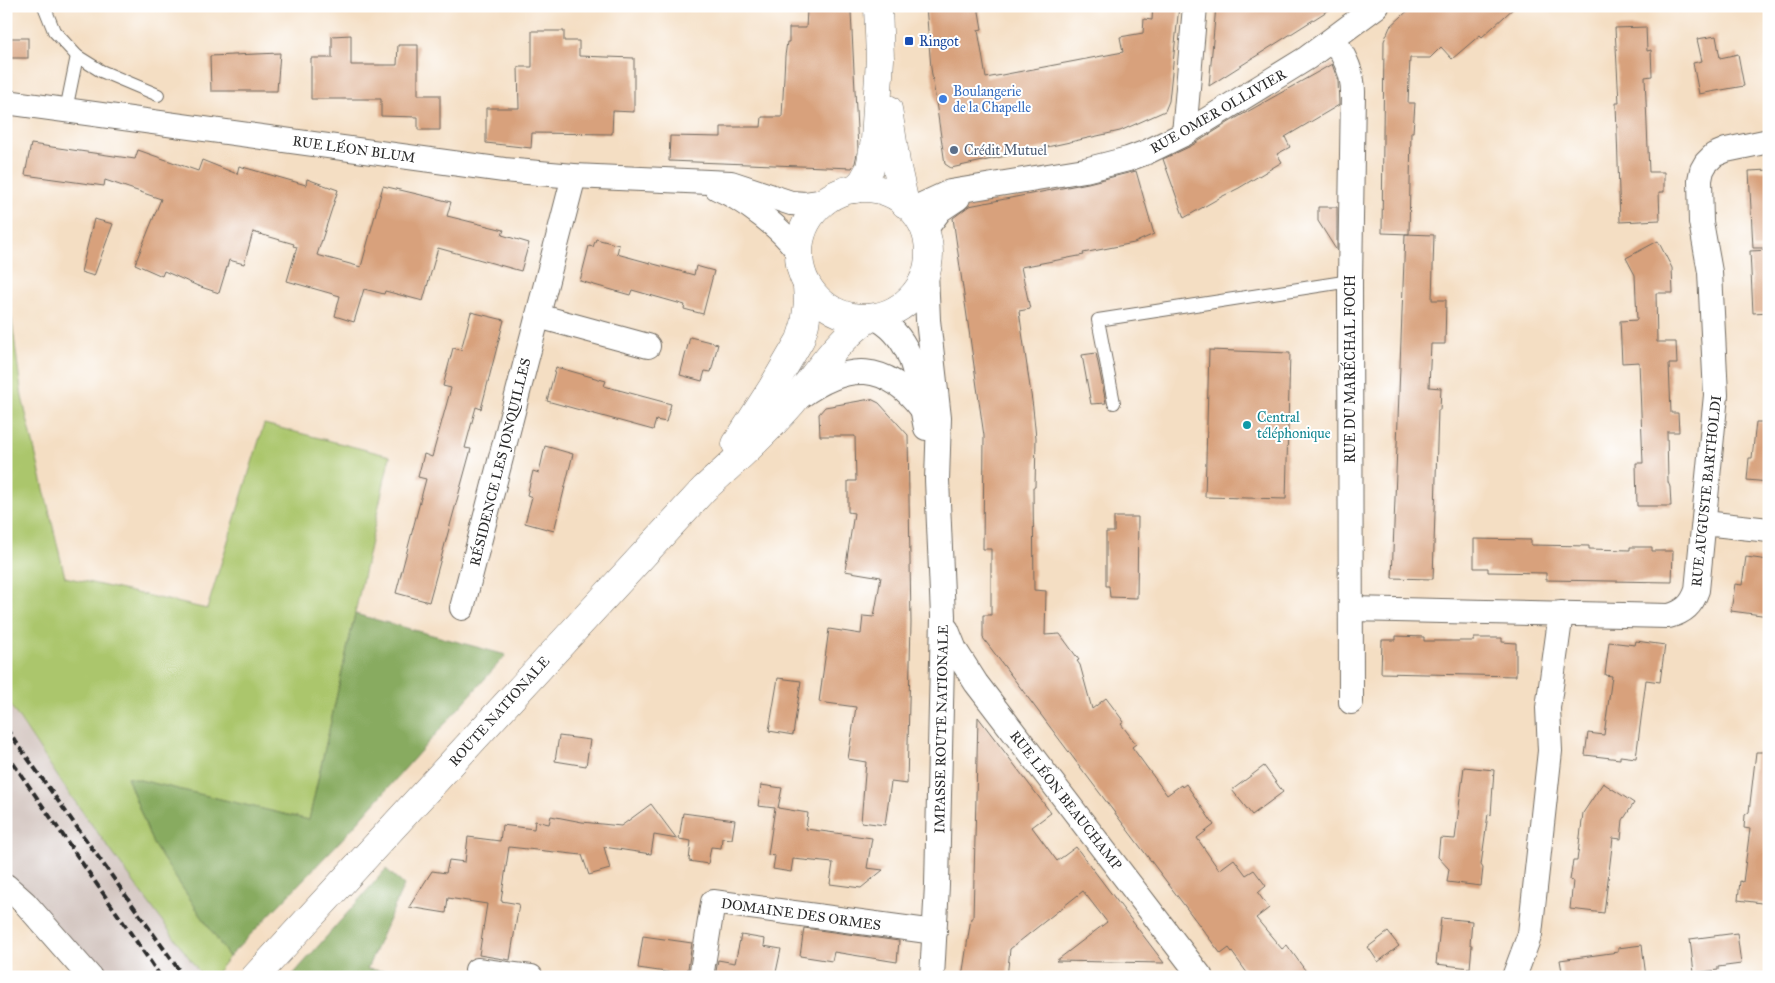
<svg xmlns="http://www.w3.org/2000/svg" width="1775" height="983" viewBox="0 0 1775 983" font-family="'IM FELL Great Primer',serif">
	<style>
		.industrial { fill: #cfc0ba }
		.green { fill: #abc66c; stroke: #6b784c }
		.forest { fill: #88ab60; stroke: #5a6b46 }
		.building { fill: #d8a17c }
		.lines { fill: none; stroke-linecap: round; stroke-linejoin: round }
		.service-casing { stroke: #716a60; stroke-width: 14 }
		.minor-casing { stroke: #716a60; stroke-width: 26 }
		.primary-casing { stroke: #716a60; stroke-width: 29 }
		.service { stroke: #fff; stroke-width: 12 }
		.minor { stroke: #fff; stroke-width: 24 }
		.primary { stroke: #fff; stroke-width: 28 }
		.rail { stroke: #2b2b2b; stroke-width: 4; stroke-dasharray: 8 4; stroke-linecap: butt }
		.transit-dot { fill: #1a4fb4; stroke: #fff; stroke-width: 2 }
		.shop-dot { fill: #3f7fe0; stroke: #fff; stroke-width: 2 }
		.service-dot { fill: #5c6f8a; stroke: #fff; stroke-width: 2 }
		.culture-dot { fill: #0f9aa8; stroke: #fff; stroke-width: 2 }
		.labels { text-anchor: middle; stroke-width: 4; stroke-linejoin: round; paint-order: stroke }
		.transit-label { font-size: 14px; fill: #164399; stroke: #fff; text-anchor: start }
		.shop-label { font-size: 14px; fill: #366cbe; stroke: #fff; text-anchor: start }
		.street-label { font-size: 14px; fill: #2b2b2b; stroke: #fff }
		.service-label { font-size: 14px; fill: #4e5e75; stroke: #fff; text-anchor: start }
		.culture-label { font-size: 14px; fill: #0d838f; stroke: #fff; text-anchor: start }
	</style>
	<rect width="100%" height="100%" fill="#fff"/>
	<filter id="ink" filterUnits="userSpaceOnUse"><feTurbulence type="fractalNoise" baseFrequency=".02" numOctaves="2"/><feDisplacementMap in="SourceGraphic" scale="10" xChannelSelector="R" yChannelSelector="G"/><feConvolveMatrix kernelMatrix="1 2 1 2 8 2 1 2 1" color-interpolation-filters="sRGB"/></filter>
	<filter id="wash" filterUnits="userSpaceOnUse"><feTurbulence type="fractalNoise" baseFrequency=".0096" numOctaves="4" result="noise"/><feDisplacementMap in="SourceGraphic" scale="20" xChannelSelector="R" yChannelSelector="G"/><feGaussianBlur stdDeviation="1.12" result="paint"/><feColorMatrix in="noise" values="0 0 0 0 0 0 0 0 0 0 0 0 0 0 0 0 0 1.4 0 .05"/><feComposite in="paint" operator="in"/></filter>
	<g filter="url(#wash)">
		<rect width="100%" height="100%" fill="#f4dec3"/>
		<polygon class="industrial" points="6,701 68,792 203,977 104,977 6,872"/>
		<polygon class="green" points="6,276 22,397 65,577 207,609 264,424 390,456 309,820 127,777 153,844 229,957 213,977 203,977 68,792 6,699"/>
		<g class="forest">
			<polygon points="355,614 506,655 347,834 229,957 153,844 127,777 309,820"/>
			<polygon points="386,869 404,885 367,969 431,977 291,977"/>
		</g>
		<g id="blocks">
			<g class="building">
				<polygon points="926,6 978,6 982,29 978,30 986,78 1123,52 1120,37 1143,33 1144,19 1152,20 1153,6 1179,6 1169,101 1165,111 1120,131 951,168 945,164 931,68"/>
				<polygon points="1216,6 1335,6 1209,86"/>
				<polygon points="1413,6 1516,6 1482,37 1480,35 1452,59 1441,47 1430,58 1410,58 1408,103 1415,103 1413,132 1411,132 1409,234 1382,233 1384,41 1390,27"/>
				<polygon points="807,10 851,12 858,149 855,163 852,168 669,161 670,136 721,137 721,127 761,127 762,117 782,117 785,56 787,42 789,42 789,28 806,28"/>
				<polygon points="1646,27 1647,51 1651,50 1652,76 1645,77 1649,172 1664,172 1664,192 1659,192 1660,220 1620,222 1616,103 1619,103 1615,28"/>
				<polygon points="532,31 564,31 564,41 579,41 579,56 634,58 634,112 613,111 612,134 532,133 531,148 486,143 486,108 519,108 518,67 532,67"/>
				<polygon points="351,35 351,65 397,65 398,45 418,45 418,95 440,95 440,130 418,130 418,117 381,116 381,99 311,99 311,58 332,58 332,36"/>
				<polygon points="1716,36 1720,58 1738,54 1744,86 1699,94 1693,63 1702,61 1697,39"/>
				<rect x="6" y="38" width="22" height="20"/>
				<polygon points="280,53 277,91 211,91 210,56"/>
				<polygon points="1332,64 1338,81 1339,105 1285,137 1290,147 1277,154 1282,162 1239,188 1221,197 1184,218 1163,159 1191,146 1231,121"/>
				<polygon points="31,144 135,159 138,150 198,171 202,160 237,174 239,166 306,185 307,179 338,190 317,255 361,267 383,186 451,202 447,216 504,230 502,235 529,243 521,271 438,248 423,301 385,291 384,294 364,289 354,322 335,316 340,296 287,281 297,247 293,246 294,244 253,232 244,264 229,260 219,293 198,286 164,271 162,276 135,264 161,199 105,180 104,186 25,175"/>
				<polygon points="1769,170 1769,248 1753,248 1749,171"/>
				<polygon points="1136,171 1154,234 1134,243 1083,253 1084,255 1021,267 1030,309 1019,311 1033,408 1036,438 1035,487 1033,487 1034,590 1046,591 1045,635 1060,634 1079,660 1077,661 1080,665 1092,709 1106,698 1124,722 1121,724 1136,744 1132,747 1167,795 1181,785 1182,787 1186,784 1214,825 1197,838 1219,870 1234,859 1246,875 1254,870 1266,886 1258,893 1269,908 1256,918 1282,949 1287,945 1310,977 1250,977 1229,948 1221,954 983,638 983,615 991,615 991,549 983,549 984,436 953,218 969,206 1088,183"/>
				<polygon points="1318,207 1337,207 1337,251 1318,221"/>
				<polygon points="94,219 113,224 94,276 81,272"/>
				<polygon points="1405,234 1434,235 1432,300 1446,300 1445,344 1431,344 1429,387 1441,388 1440,410 1438,410 1433,579 1392,578"/>
				<polygon points="596,239 619,245 617,254 694,275 696,266 714,271 703,314 684,309 685,305 632,290 630,295 580,281 589,246 593,247"/>
				<polygon points="1658,241 1672,268 1673,293 1656,293 1657,342 1676,342 1677,364 1669,364 1671,413 1678,413 1679,432 1667,432 1668,482 1670,487 1671,506 1637,506 1636,463 1643,463 1639,362 1622,363 1620,321 1637,320 1635,275 1626,258"/>
				<polygon points="1769,250 1769,312 1753,313 1750,251"/>
				<polygon points="471,312 504,320 481,409 476,407 465,448 471,449 429,602 396,593 426,479 418,477 424,454 432,457 451,388 443,386 453,348 461,350"/>
				<polygon points="690,337 718,344 711,372 705,371 702,381 680,375"/>
				<polygon points="1209,350 1290,353 1286,499 1205,497"/>
				<polygon points="1096,353 1106,403 1091,404 1082,355"/>
				<polygon points="556,367 606,381 604,386 671,404 666,422 656,420 653,430 547,401"/>
				<polygon points="871,399 879,403 908,435 911,623 907,784 891,782 885,825 861,822 866,762 848,759 856,707 819,702 829,629 861,634 863,616 874,617 881,577 845,571 854,513 848,512 848,481 856,481 855,436 820,436 819,414 825,407"/>
				<polygon points="1756,422 1769,422 1769,482 1747,480 1749,458 1752,458"/>
				<polygon points="545,446 573,454 554,531 525,523 532,497 527,495 533,471 539,473"/>
				<polygon points="1114,517 1138,517 1137,598 1110,597 1109,586 1106,586 1106,532 1114,532"/>
				<polygon points="1474,539 1531,540 1531,545 1589,546 1589,549 1630,550 1630,547 1652,547 1652,551 1673,551 1672,582 1546,580 1546,573 1488,572 1488,568 1474,568"/>
				<polygon points="1746,557 1769,560 1769,616 1731,611 1735,584 1742,585"/>
				<polygon points="1396,636 1424,637 1424,641 1474,641 1474,638 1502,638 1502,642 1516,643 1516,676 1381,673 1382,640 1396,640"/>
				<polygon points="1636,641 1665,645 1660,682 1646,680 1636,758 1620,756 1620,759 1585,755 1588,733 1604,735 1612,676 1605,675 1609,642 1635,645"/>
				<polygon points="778,678 801,681 793,735 769,731"/>
				<polygon points="978,717 1051,813 1032,827 1057,861 1076,847 1164,963 1056,961 1107,922 1083,891 1010,949 1007,977 962,977 971,918 973,918"/>
				<polygon points="559,736 590,740 586,766 555,761"/>
				<polygon points="1756,752 1769,752 1769,904 1738,900 1740,881 1743,882 1750,829 1744,828 1745,815 1749,812"/>
				<polygon points="1264,766 1283,792 1252,815 1232,790"/>
				<polygon points="1464,767 1494,770 1491,815 1488,814 1481,865 1483,868 1481,886 1447,882 1449,869 1438,857 1440,838 1455,839"/>
				<polygon points="1603,783 1634,803 1623,820 1621,839 1613,838 1604,913 1570,909 1573,881 1570,880 1573,861 1577,861 1583,813"/>
				<polygon points="761,785 782,788 778,808 808,813 806,829 872,838 867,868 883,870 861,888 830,884 833,863 793,859 791,872 773,869 775,856 768,855 775,808 758,806"/>
				<polygon points="651,804 677,839 654,835 651,854 604,847 610,869 589,875 582,855 509,847 501,901 519,904 510,960 479,955 487,904 448,898 446,913 409,907 432,871 446,873 449,860 465,862 468,837 500,841 502,825 534,829 535,821 549,824 551,816 582,822 621,826"/>
				<polygon points="683,813 735,820 732,839 722,838 721,848 711,847 708,864 689,861 691,841 679,839"/>
				<polygon points="1441,918 1472,921 1470,945 1472,945 1470,968 1436,964"/>
				<polygon points="804,928 899,941 897,962 834,952 832,961 800,956"/>
				<polygon points="1388,932 1399,946 1378,962 1368,947"/>
				<polygon points="1737,933 1741,964 1718,967 1718,970 1694,973 1690,939"/>
				<polygon points="741,935 765,939 764,946 781,949 775,977 715,977 718,960 735,963"/>
				<polygon points="643,936 692,943 687,975 638,968"/>
				<polygon points="1642,945 1646,977 1563,977 1560,960 1618,952 1618,948"/>
			</g>
		</g>
	</g>
	<g filter="url(#ink)">
		<use href="#blocks" fill-opacity="0" stroke="#716a60" stroke-width="1"/>
		<g class="lines">
			<g class="service-casing">
				<g id="service">
					<polyline points="44,6 54,31 77,56 101,71 158,95"/>
					<polyline points="66,110 77,56"/>
					<polyline points="1114,403 1098,320 1350,281"/>
				</g>
			</g>
			<g class="minor-casing">
				<g id="minor">
					<path d="M1334,39C1344,57 1353,72 1353,92L1350,281L1351,702"/>
					<polyline points="6,102 504,170 574,176 731,183 791,203 805,204 826,201"/>
					<polyline points="1184,134 1195,6"/>
					<path d="M717,188C742,198 786,231 799,254"/>
					<polyline points="911,210 950,192 1085,170 1128,159 1147,152 1184,134 1307,58 1377,6"/>
					<polyline points="924,231 940,210 958,198"/>
					<polyline points="926,271 928,320 939,418 937,480 943,616 937,885 932,977"/>
					<polyline points="538,316 648,346"/>
					<path d="M874,317C917,338 917,387 926,428"/>
					<path d="M801,396C848,362 886,362 922,409"/>
					<polyline points="1704,523 1769,530"/>
					<polyline points="462,608 574,176"/>
					<path d="M1351,609L1669,616C1684,612 1692,605 1697,590L1716,395L1710,272L1701,222L1700,180L1702,170L1706,163L1714,155L1726,150L1769,141"/>
					<polyline points="947,630 955,650 976,683 1201,977"/>
					<polyline points="6,886 25,903 90,977"/>
					<polyline points="477,970 531,977"/>
					<polyline points="701,977 713,902 935,932"/>
					<polyline points="1514,977 1530,934 1550,751 1548,708 1561,613"/>
				</g>
			</g>
			<g class="primary-casing">
				<g id="primary">
					<polyline points="888,109 896,163 905,204"/>
					<circle cx="864" cy="253" r="65"/>
					<polyline points="855,189 863,181 870,168 875,140 880,59 878,6"/>
					<polyline points="736,444 772,388 800,340 805,324 808,303 807,285"/>
					<path d="M255,977L704,489C735,461 765,434 792,403C817,373 837,340 869,318"/>
				</g>
			</g>
			<use href="#service" class="service"/>
			<use href="#minor" class="minor"/>
			<use href="#primary" class="primary"/>
			<g class="rail">
				<polyline points="6,728 184,977"/>
				<polyline points="6,753 161,977"/>
			</g>
		</g>
	</g>
	<rect class="transit-dot" x="904" y="36" width="10" height="10" rx="2.5"/>
	<circle class="shop-dot" cx="943" cy="99" r="5"/>
	<circle class="service-dot" cx="954" cy="150" r="5"/>
	<circle class="culture-dot" cx="1247" cy="425" r="5"/>
	<g class="labels">
		<g class="transit-label">
			<text x="919" y="46">Ringot</text>
		</g>
		<g class="shop-label">
			<text x="953" y="96">Boulangerie<tspan x="953" dy="16">de la Chapelle</tspan></text>
		</g>
		<g class="street-label">
			<text transform="translate(1218 111) rotate(-30)" y="5">RUE OMER OLLIVIER</text>
			<text transform="translate(354 149) rotate(8)" y="5">RUE LÉON BLUM</text>
			<text transform="translate(1350 369) rotate(-90)" y="5">RUE DU MARÉCHAL FOCH</text>
			<text transform="translate(500 462) rotate(-76)" y="5">RÉSIDENCE LES JONQUILLES</text>
			<text transform="translate(1706 491) rotate(-84)" y="5">RUE AUGUSTE BARTHOLDI</text>
			<text transform="translate(499 711) rotate(-48)" y="5">ROUTE NATIONALE</text>
			<text transform="translate(941 729) rotate(-89)" y="5">IMPASSE ROUTE NATIONALE</text>
			<text transform="translate(1066 800) rotate(52)" y="5">RUE LÉON BEAUCHAMP</text>
			<text transform="translate(801 914) rotate(8)" y="5">DOMAINE DES ORMES</text>
		</g>
		<g class="service-label">
			<text x="964" y="155">Crédit Mutuel</text>
		</g>
		<g class="culture-label">
			<text x="1257" y="422">Central<tspan x="1257" dy="16">téléphonique</tspan></text>
		</g>
	</g>
	<rect width="1775" height="983" fill="none" stroke="#fff" stroke-width="25"/>
</svg>
